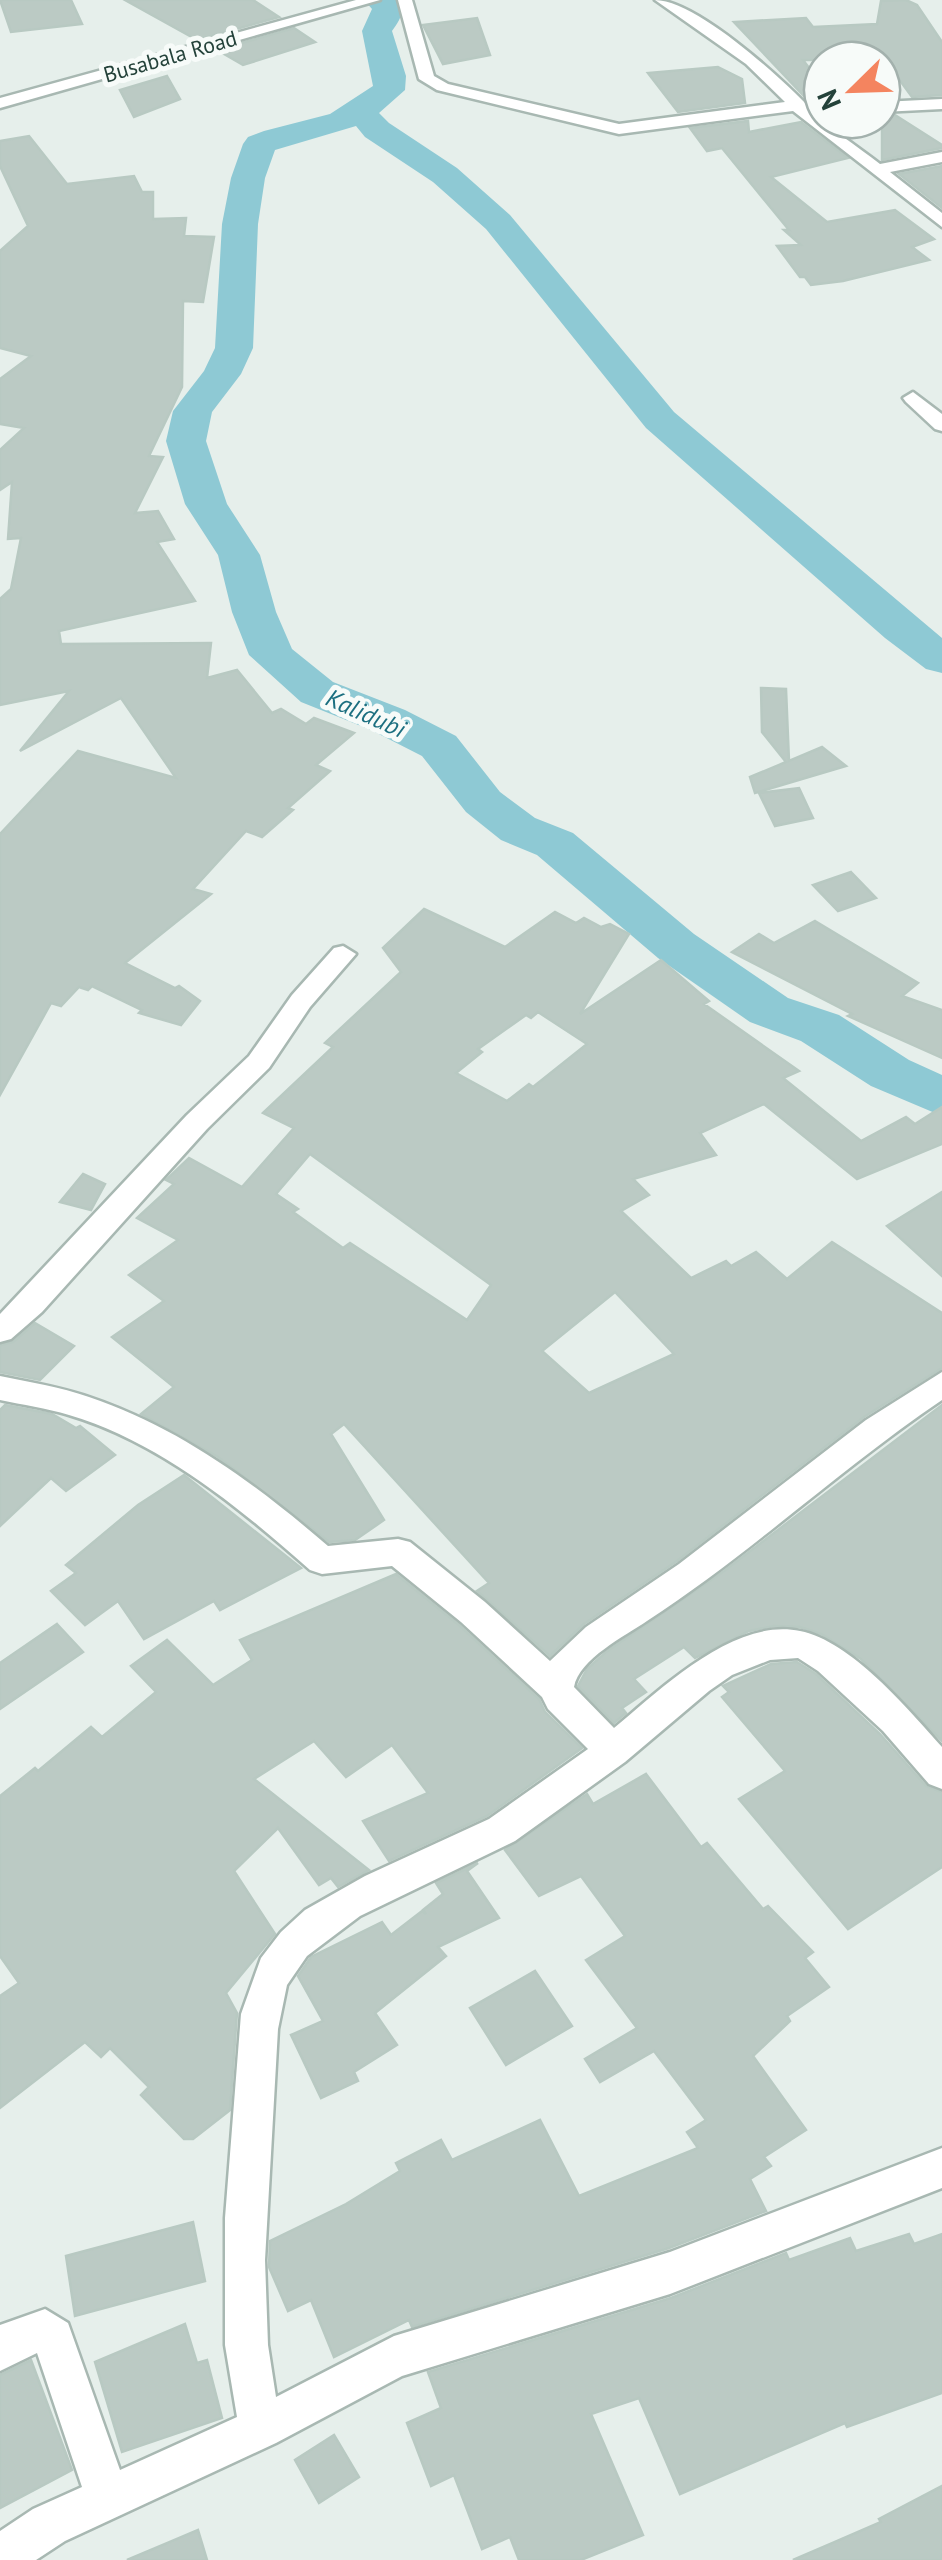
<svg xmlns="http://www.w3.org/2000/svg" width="942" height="2560" viewBox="0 0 942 2560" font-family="'PT Sans',sans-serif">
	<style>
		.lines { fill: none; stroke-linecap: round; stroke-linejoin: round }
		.river { fill: #8ec9d4; fill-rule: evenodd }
		.building { fill: #bbcac4; stroke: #b8c9c2; stroke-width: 2.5; fill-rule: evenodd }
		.minor-casing { stroke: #a8b8b2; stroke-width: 5 }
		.minor { fill: #fff; fill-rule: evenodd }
		.labels { text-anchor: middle; stroke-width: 10; stroke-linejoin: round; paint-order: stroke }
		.far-street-label { font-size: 22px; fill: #24423a; stroke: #f7fbf9 }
		.far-water-label { font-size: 25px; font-style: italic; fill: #1c6f80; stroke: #f7fbf9 }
	</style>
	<rect width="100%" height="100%" fill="#e6efeb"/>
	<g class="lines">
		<path class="river" d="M364,0H398C406,12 399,21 392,31L406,76L405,90L379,113L389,123L457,168L510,215L674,412L942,638V673L926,669L885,638L646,428L486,229L433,182L365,137L356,126L275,150L265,178L258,224L253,348L241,374L212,412L206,441L227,504L260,555L276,612L292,649L333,682L405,710L456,736L500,792L535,818L573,833L694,934L788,998L839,1015L909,1060L942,1075V1116L871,1086L801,1041L750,1022L658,958L537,855L501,840L466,812L422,756L371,730L301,702L249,655L232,612L218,555L185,504L166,441L173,411L204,371L215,348L222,224L231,178L243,144L248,137L264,131L330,114L373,86L362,31L372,9Z"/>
	</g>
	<g class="building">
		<polygon points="0,0 71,0 82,24 11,32"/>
		<polygon points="125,0 253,0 279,17 197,40"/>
		<polygon points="906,0 917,5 942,42 942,95 912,97 885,60 803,60 822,85 822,115 734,22 806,18 813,27 877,24 881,1"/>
		<polygon points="477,18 490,55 443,64 423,25"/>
		<polygon points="294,28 315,42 243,65 217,50"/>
		<polygon points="718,67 742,79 745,103 678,112 648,73"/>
		<polygon points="167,76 180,99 134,117 120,90"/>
		<polygon points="895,115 942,145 942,148 882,160 882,116"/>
		<polygon points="748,121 749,132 801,122 848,158 771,177 827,222 895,210 934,239 912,247 929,260 843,281 811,285 805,277 800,277 777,246 801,245 784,230 789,230 722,148 707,151 690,128"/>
		<polygon points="29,136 67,184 134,176 142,192 153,192 153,219 186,218 184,236 214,237 203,302 183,301 182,387 149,456 163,457 135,513 158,511 174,539 157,542 195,601 59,631 61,644 211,643 207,678 237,670 272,713 281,709 306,724 314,718 354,733 316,765 330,771 288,808 293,810 262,837 246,831 193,889 211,894 125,963 175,988 179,986 200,1001 181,1025 139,1013 142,1010 92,986 88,990 79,987 61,1006 51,1003 0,1095 0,834 78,751 176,778 121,698 20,751 69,691 0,705 0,599 11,589 21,538 8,539 12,482 0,490 0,450 24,428 0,424 0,379 31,356 0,348 0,251 28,226 0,166 0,141"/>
		<polygon points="942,166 942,208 899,174"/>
		<polygon points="761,688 786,689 789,761 822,747 846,766 755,793 750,777 786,762 762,732"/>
		<polygon points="799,788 813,818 775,826 759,793"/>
		<polygon points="851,872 876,898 838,911 813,885"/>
		<path d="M424,909L505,947L555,912L576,923L584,918L601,927L610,924L629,934L580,1014L661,960L709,1001L704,1004L799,1071L783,1078L861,1141L906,1117L915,1124L942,1107V1144L857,1179L764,1104L700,1133L716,1155L633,1179L649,1195L621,1211L691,1278L726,1261L731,1266L756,1252L787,1279L832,1242L942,1313V1368L864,1417L677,1561L584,1624L550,1656L477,1591L489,1583L344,1424L331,1434L384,1520L355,1540L329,1542L218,1457L141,1414L174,1387L112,1337L164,1301L129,1275L178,1240L137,1218L174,1184L166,1180L189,1158L242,1187L294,1128L263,1113L333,1047L325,1043L401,972L383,948ZM538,1012L587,1044L533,1087L529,1084L507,1101L456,1073L482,1052L478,1049L526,1015L531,1018ZM310,1154L491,1285L467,1320L350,1243L343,1248L293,1212L298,1209L276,1194ZM615,1292L674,1354L589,1393L542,1351Z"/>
		<polygon points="815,921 918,983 902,996 942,1010 942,1058 848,1016 852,1014 732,952 759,934 774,943"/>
		<polygon points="83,1174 105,1184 91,1210 60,1202"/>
		<polygon points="942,1192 942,1276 887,1226"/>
		<polygon points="35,1323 74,1346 40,1380 0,1372 0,1345 13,1342"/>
		<polygon points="5,1405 52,1414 76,1428 80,1426 115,1455 66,1491 51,1478 0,1526 0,1410"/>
		<polygon points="942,1405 942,1741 861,1659 821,1634 800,1627 774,1626 749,1631 695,1658 684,1647 634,1679 646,1692 622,1708 626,1713 614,1723 578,1686 587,1669 606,1652 724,1571"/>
		<polygon points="184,1475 301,1568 220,1610 214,1601 144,1639 118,1601 85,1625 51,1591 76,1573 66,1565 138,1505"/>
		<polygon points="396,1574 459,1625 539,1699 545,1712 582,1748 487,1816 389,1861 363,1821 428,1793 392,1745 346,1777 314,1741 254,1779 369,1870 338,1887 331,1878 319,1885 278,1828 234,1871 275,1934 226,1993 237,2013 230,2110 193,2139 184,2139 141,2095 149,2087 110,2048 101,2057 85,2042 0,2108 0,1996 19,1983 0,1956 0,1796 35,1768 38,1771 91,1727 102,1737 156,1692 131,1666 167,1640 213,1685 252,1660 240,1640"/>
		<polygon points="57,1624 83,1652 0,1709 0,1663"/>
		<polygon points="797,1662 816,1674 880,1734 926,1786 942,1792 942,1867 848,1929 739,1799 785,1771 722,1697 729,1692 723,1686 771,1664"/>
		<polygon points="646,1774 701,1847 707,1843 763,1909 768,1906 813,1952 805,1958 829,1987 787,2016 790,2021 753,2056 806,2130 764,2157 771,2166 750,2179 766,2211 669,2248 412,2327 409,2320 334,2357 311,2300 288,2311 269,2267 270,2241 346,2204 400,2171 396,2163 441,2140 452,2160 540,2120 579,2196 698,2148 687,2132 706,2120 654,2051 600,2082 585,2059 637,2028 586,1960 625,1936 581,1876 539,1896 505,1850 587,1794 593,1804"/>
		<polygon points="478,1863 467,1871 499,1918 438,1947 446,1956 375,2013 397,2045 354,2072 358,2081 321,2098 291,2035 323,2021 298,1976 311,1957 382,1922 391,1935 422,1911 426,1914 423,1910 443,1894 436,1883"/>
		<polygon points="535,1971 572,2026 506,2065 470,2008"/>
		<polygon points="193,2222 205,2281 75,2316 66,2256"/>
		<polygon points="909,2234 914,2244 942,2234 942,2393 847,2427 845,2423 680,2494 639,2398 591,2414 643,2535 581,2560 519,2560 510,2537 482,2549 454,2475 431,2486 407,2423 441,2408 428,2372 671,2298 786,2253 789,2260 850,2238 856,2251"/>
		<polygon points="185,2324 197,2363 207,2360 222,2418 122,2452 95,2362"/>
		<polygon points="31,2360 72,2470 0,2508 0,2375"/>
		<polygon points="334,2435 359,2477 319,2503 295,2460"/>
		<polygon points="942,2486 942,2560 793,2560 881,2522 879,2519"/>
		<polygon points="198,2530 207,2560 127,2560"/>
	</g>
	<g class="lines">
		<g class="minor-casing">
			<g id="minor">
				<polygon points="356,0 380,0 0,108 0,98"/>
				<path d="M398,0H412L434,76L448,84L619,124L785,102L746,64L655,0C696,0 780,77 809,107C828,128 857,146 880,164L942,152V162L890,172L942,213V227L793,111L619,134L437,90L419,79Z"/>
				<polygon points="942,99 942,109 882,112 882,102"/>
				<polygon points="913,392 942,414 942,431 935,429 906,402 903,398"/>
				<polygon points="343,946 356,954 310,1007 269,1068 207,1129 42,1312 11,1339 0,1342 0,1314 187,1115 249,1056 292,995 334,948"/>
				<path d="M942,1372V1400C840,1469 750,1554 647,1621C625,1636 579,1659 574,1687L614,1728C660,1690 734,1617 800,1631C851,1641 908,1709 942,1747V1789L929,1784L883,1731L818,1671L798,1658L770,1660L732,1675L709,1691L625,1762L515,1841L360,1916L307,1956L287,1985L278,2029L265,2260L268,2345L276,2397L394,2336L670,2252L942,2148V2188L670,2294L402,2376L276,2443L65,2541L36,2560H0V2531L33,2509L82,2487L37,2353L0,2371V2325L45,2309L68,2323L120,2470L237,2417L225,2345V2218L241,2014L261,1958L281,1932L305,1910L365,1876L489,1819L588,1749L548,1709L542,1697L461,1622L392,1566L322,1574L310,1570C240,1508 160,1442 69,1415C46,1408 23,1405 0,1400V1376C30,1382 60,1387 89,1397C179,1427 257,1485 328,1546L398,1539L410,1542L485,1602L550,1661L586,1627L679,1564L866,1420Z"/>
			</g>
		</g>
		<use href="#minor" class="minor"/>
	</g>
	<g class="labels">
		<g class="far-street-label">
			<text transform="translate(170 56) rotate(-16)" y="8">Busabala Road</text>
		</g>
		<g class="far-water-label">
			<text transform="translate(366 713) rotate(24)" y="9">Kalidubi</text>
		</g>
	</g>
	<g transform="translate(852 90) rotate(247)"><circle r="48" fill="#f7fbf9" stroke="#a3b1ad" stroke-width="2.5"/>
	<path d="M0-8L18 38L0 25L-18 38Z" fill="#f4845f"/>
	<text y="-15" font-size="28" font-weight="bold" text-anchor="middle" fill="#24423a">N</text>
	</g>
</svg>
